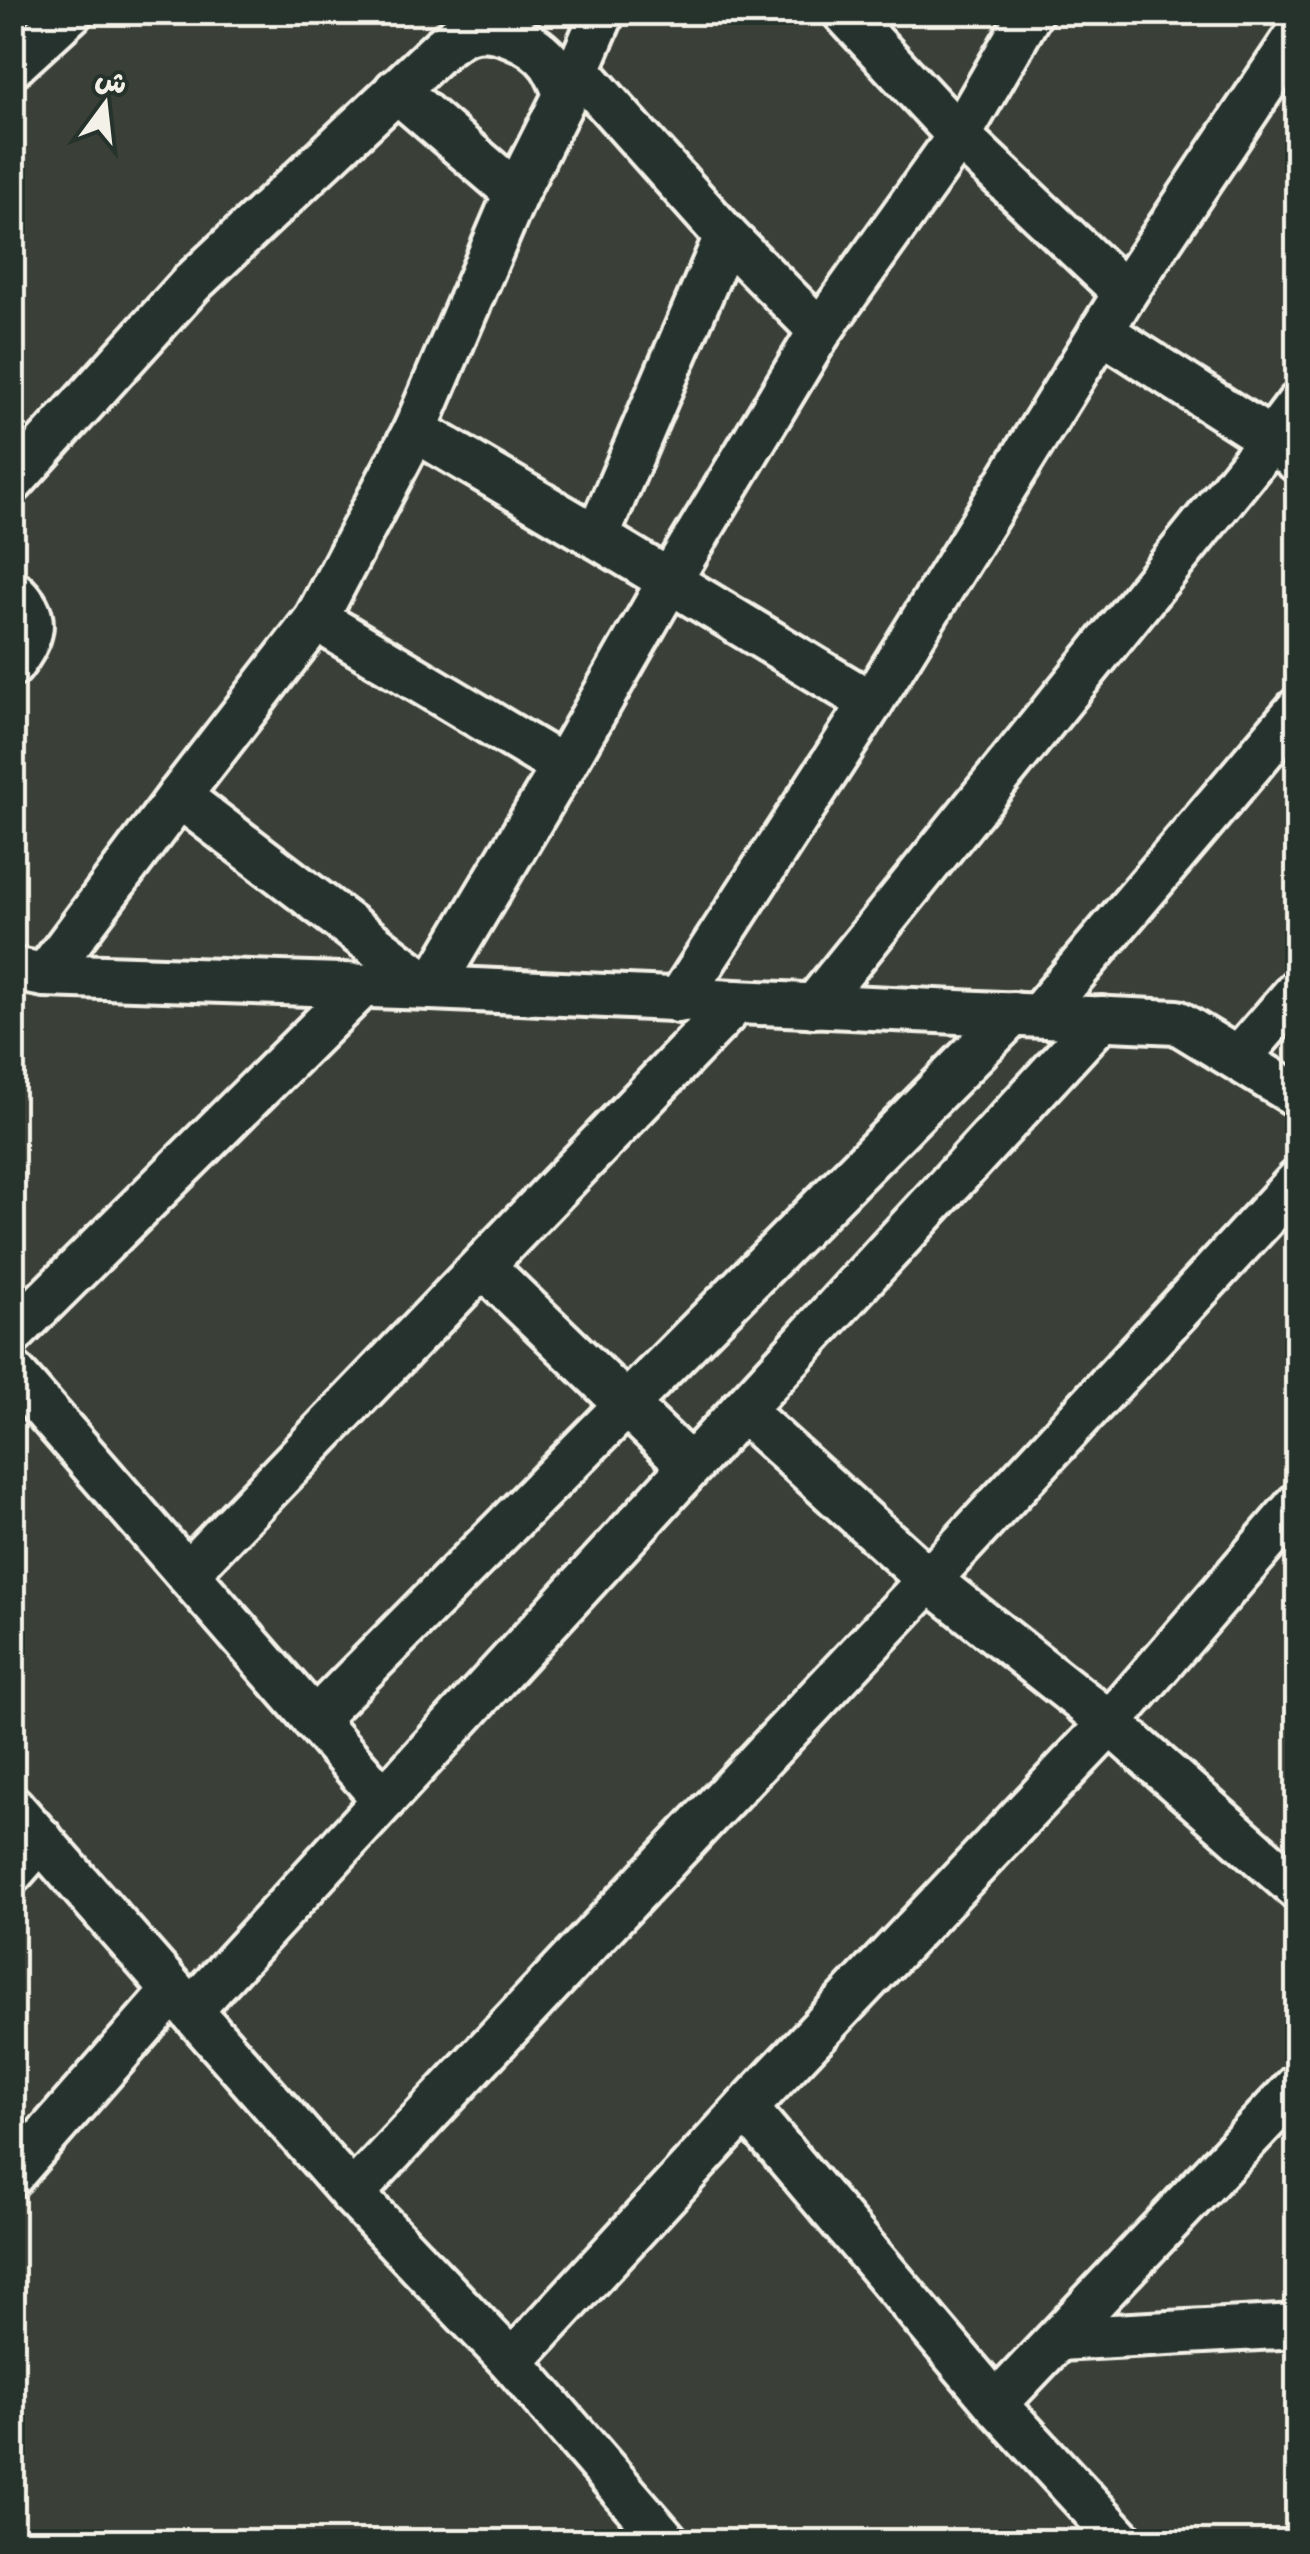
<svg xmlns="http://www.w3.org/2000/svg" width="1310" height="2554" viewBox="0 0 1310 2554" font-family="Caveat,'Playpen Sans Arabic',sans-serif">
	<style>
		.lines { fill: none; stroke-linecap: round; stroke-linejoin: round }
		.minor-casing { stroke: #f4f1e8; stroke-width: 50 }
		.minor { stroke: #26332d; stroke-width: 42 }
	</style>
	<rect width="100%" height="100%" fill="#3a4038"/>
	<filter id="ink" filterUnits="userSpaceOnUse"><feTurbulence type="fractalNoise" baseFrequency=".01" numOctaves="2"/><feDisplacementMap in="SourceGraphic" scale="20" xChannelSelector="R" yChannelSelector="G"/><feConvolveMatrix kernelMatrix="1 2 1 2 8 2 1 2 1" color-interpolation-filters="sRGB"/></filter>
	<g filter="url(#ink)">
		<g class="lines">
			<g class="minor-casing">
				<g id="minor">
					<polyline points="844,12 959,136 1125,293"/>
					<polyline points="12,66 71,12"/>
					<polyline points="578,70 726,236 820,331"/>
					<polyline points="396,90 516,193"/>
					<polyline points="1101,331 1271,440 1298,461"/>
					<polyline points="415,430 597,537 871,703"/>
					<path d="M12,482L192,283L441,49C449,43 458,35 467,32C494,23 535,42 551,64C557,73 561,83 565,93"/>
					<polyline points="597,537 726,236"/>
					<path d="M12,591C42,617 32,638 12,665"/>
					<polyline points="316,619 563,767"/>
					<polyline points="179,796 431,988 563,767 670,580 820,331 959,136 1031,12"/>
					<polyline points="12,969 45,975 431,988 1177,1022 1298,1096"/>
					<polyline points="45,975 179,796 316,619 415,430 516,193 578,70 603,12"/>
					<polyline points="678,1001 871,703 1125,293 1298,34"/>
					<polyline points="814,1006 1271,440 1298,404"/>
					<polyline points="1039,1015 1298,709"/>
					<polyline points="1239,1058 1298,990"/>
					<polyline points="483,1266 690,1466"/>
					<polyline points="12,1334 361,987"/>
					<polyline points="12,1372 384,1800"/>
					<polyline points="742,1410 929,1580 1110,1723 1298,1889"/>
					<polyline points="187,1573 735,1003"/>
					<polyline points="314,1720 1013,1014"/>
					<polyline points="12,1807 352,2194 512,2362 667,2542"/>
					<polyline points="12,1872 41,1839"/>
					<polyline points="191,2010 1102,1018"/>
					<polyline points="746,2108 996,2404 1123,2542"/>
					<polyline points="12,2175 173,1991"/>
					<polyline points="352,2194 929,1580 1298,1181"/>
					<polyline points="1058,2339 1298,2326"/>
					<polyline points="512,2362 746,2108 1110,1723 1298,1504"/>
					<polyline points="996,2404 1298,2085"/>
				</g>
			</g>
			<use href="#minor" class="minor"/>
		</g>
	</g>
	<rect width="1310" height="2554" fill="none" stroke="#26332d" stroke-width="50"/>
	<rect x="25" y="25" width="1260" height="2504" fill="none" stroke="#f4f1e8" stroke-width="4" filter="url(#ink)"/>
	<g transform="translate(105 105) rotate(15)" stroke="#26332d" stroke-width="8" paint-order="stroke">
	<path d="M0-8L18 38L0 25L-18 38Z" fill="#f4f1e8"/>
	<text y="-15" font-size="28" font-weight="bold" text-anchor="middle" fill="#f4f1e8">ش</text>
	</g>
</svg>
